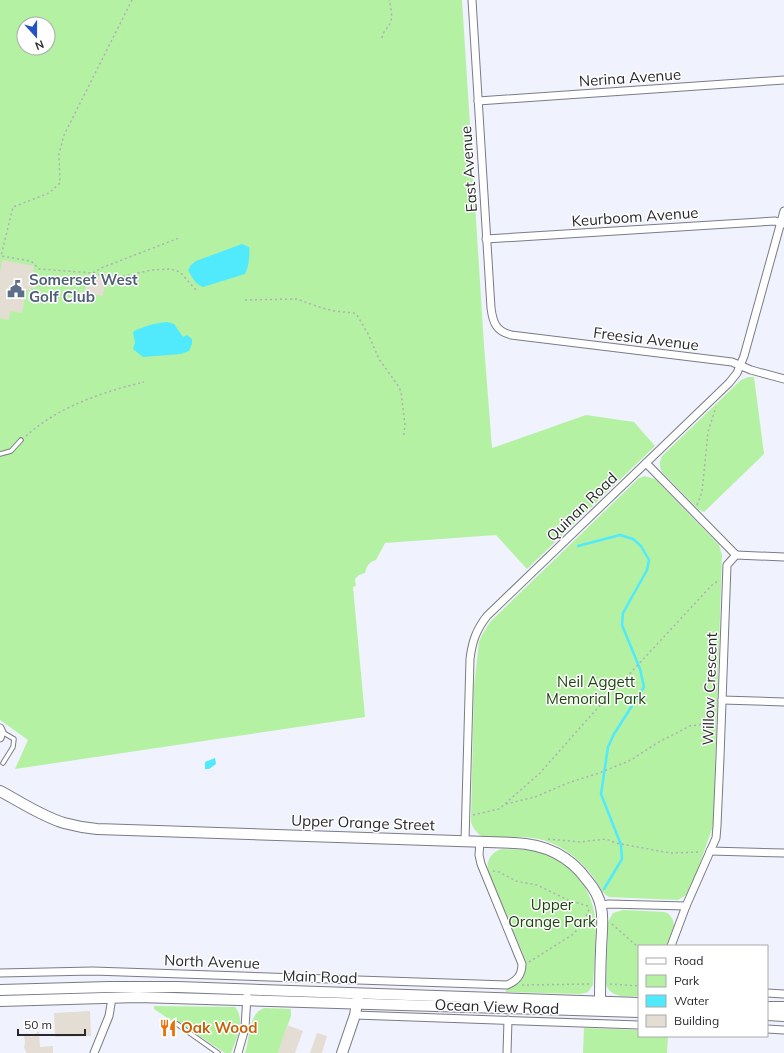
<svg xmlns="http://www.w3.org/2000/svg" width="784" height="1053" viewBox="0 0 784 1053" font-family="Mulish,sans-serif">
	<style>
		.green { fill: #b4f1a3; fill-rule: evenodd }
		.water { fill: #51eafd }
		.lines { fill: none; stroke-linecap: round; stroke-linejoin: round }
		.stream { stroke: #51eafd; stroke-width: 2.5 }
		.building { fill: #e4ddd4 }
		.lane-casing { stroke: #7a7b85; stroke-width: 5.5 }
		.street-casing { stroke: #7a7b85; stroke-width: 9 }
		.secondary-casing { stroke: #7a7b85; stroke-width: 12 }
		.path { stroke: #aeafb8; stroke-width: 1.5; stroke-dasharray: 2 3; stroke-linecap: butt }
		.lane { stroke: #fff; stroke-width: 3.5 }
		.street { stroke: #fff; stroke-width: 7 }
		.secondary { stroke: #fff; stroke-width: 10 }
		.labels { text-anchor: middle; stroke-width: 3; stroke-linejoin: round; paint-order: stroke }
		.street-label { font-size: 15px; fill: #29292d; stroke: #fff }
		.service-label { font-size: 15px; font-weight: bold; fill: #4e5e75; stroke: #fff; text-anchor: start }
		.park-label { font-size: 15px; fill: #1c440d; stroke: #fff }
		.food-label { font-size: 15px; font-weight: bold; fill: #c56008; stroke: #fff; text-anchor: start }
	</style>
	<rect width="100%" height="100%" fill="#f0f2fd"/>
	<g class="green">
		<path d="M0,0H462L484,345L492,448L586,415L634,422L655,446L527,569L496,535L385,543L376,560C369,562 367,565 365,573L359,575L355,579L356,586L353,587L365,717L15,769L28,740L0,720ZM24,24H48V48H24Z"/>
		<path d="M748,377H754L764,454L704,512L699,510L662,472C659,466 659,460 663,455L741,380Z"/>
		<path d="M645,476L655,479L719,545L722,555L713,826L696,874L686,895L678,900L609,897C601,893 599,884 594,878C581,860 565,847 543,840C529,836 515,837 500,837C494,837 487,838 482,836C476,833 473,828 471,822L474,686L479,642L482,635L490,622L639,478Z"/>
		<path d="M502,849C515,850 527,849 539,852C569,860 592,887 595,918C597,940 594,963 593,985L588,992L581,994L506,992V989C520,986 528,975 526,961L488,871C486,859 492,852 502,849Z"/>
		<path d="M623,910L665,912L669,914L673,920L674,926L666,946H639V996C627,996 612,999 606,985L608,922L613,913Z"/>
		<path d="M154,1006L235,1007C246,1019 236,1040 231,1053H225L174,1019L172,1021L154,1009Z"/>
		<path d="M265,1008L291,1009V1016L278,1053H245C250,1039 248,1012 265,1008Z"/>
		<polygon points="584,1028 639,1030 639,1036 668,1036 667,1053 583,1053"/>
	</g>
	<g class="water">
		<path d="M242,244L249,247C250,254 249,267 245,274L203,287C195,284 192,277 188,270L191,265L196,261Z"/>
		<path d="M167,322L174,324L183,337L187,335L192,339V344L189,351L181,354L143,357L133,349L135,342L133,333L134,331C145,326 155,323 167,322Z"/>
		<polygon points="215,758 216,764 209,769 205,769 205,762"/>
	</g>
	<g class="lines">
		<polyline class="stream" points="578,546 620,535 633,539 641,546 649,560 647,570 623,613 622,625 640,669 644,687 614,734 608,747 601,794 621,845 622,859 604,889"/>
	</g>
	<g class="building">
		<polygon points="2,260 34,266 33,274 37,275 35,288 31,288 31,291 26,290 22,313 10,311 9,320 0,318 0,273"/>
		<polygon points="88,275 106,278 103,296 91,294 90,299 80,298 81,291 85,292"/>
		<polygon points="90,1011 91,1036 55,1037 54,1013"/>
		<polygon points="287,1025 303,1031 295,1053 278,1053"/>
		<polygon points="39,1031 40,1047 53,1046 53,1053 26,1053 26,1051 24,1048 25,1042 24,1037 27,1033 31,1037"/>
		<polygon points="317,1033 327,1036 322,1053 310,1053"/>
	</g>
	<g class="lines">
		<g class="lane-casing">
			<g id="lane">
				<polyline points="0,454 11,451 21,440"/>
				<polyline points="2,732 14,739 13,747 3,763"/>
				<polyline points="177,1024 218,1053"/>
			</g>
		</g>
		<g class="street-casing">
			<g id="street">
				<path d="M472,0L491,308C493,323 496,331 511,335L732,362L751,370L784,379"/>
				<polyline points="478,101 784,80"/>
				<polyline points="486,239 775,221 784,224"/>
				<polyline points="646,463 736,555"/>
				<polyline points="736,555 784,557"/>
				<polyline points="722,700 784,702"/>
				<polyline points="0,728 2,732 0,738"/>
				<path d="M465,841L470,659C472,642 476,630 487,616L729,383L737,373L744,356L784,211"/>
				<polyline points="710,851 784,853"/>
				<polyline points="601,905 609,904 686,906"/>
				<polyline points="671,946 686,906 716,838 717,826 720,757 727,565 736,555"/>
				<path d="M0,973L93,971L507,985C517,981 522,975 522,964L481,864L479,855L480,842"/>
				<polyline points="767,993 784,994"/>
				<polyline points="355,1015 639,1025"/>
				<polyline points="767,1029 784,1030"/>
				<polyline points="94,1053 109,1016 112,998"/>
				<polyline points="238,1053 245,1028 247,996"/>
				<polyline points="507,1053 508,1020"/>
			</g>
		</g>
		<g class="secondary-casing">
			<g id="secondary">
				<path d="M0,791C21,802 41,816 64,823C75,826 86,828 97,829L514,843C545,844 569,855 587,880C594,888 599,896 601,907C604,921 601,938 601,952C600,972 600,991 600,1010"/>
				<polyline points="0,990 109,987 178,987 639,1003"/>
				<polyline points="0,1001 138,997 639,1012"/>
				<polyline points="767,1007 784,1007"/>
				<polyline points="767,1015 784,1016"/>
				<polyline points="342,1053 355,1015 358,997"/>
			</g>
		</g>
		<g class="path">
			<polyline points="132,0 64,135 59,154 60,183 49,193 13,207 1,256 31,261 39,269 93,273 111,277 120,277 152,270 171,269 180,272 196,290"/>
			<path d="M382,38C384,29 387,30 390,23C393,18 391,6 389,0"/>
			<polyline points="93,273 101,268 179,238"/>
			<polyline points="245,300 297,299 322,308 334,311 354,313 357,315 368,334 379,359 399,387 401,392 405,425 404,434 401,436"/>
			<path d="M26,436C58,407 102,392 144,382"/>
			<polyline points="697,505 702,492 708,432 716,407"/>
			<polyline points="506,804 535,797 568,783 599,773 631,760 657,743 690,726 713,723"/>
			<polyline points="473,815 499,809 540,773 584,723 712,585 718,581"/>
			<polyline points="548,839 580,842 606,839 616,843 670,853 700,852"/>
			<polyline points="493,871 499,872 516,881 537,885 568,900 591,907"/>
			<polyline points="612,924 639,948"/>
			<polyline points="529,962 572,935 583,924 590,907"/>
			<polyline points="610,984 639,986"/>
			<polyline points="522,985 592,984"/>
		</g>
		<use href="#lane" class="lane"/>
		<use href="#street" class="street"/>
		<use href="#secondary" class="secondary"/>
	</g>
	<defs>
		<g id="civic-bare" transform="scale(1.38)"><path d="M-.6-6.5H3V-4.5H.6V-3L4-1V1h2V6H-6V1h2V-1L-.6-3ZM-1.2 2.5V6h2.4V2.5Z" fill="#5c6f8a" stroke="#fff" stroke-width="2.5" paint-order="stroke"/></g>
		<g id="restaurant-bare" transform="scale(1.38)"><path d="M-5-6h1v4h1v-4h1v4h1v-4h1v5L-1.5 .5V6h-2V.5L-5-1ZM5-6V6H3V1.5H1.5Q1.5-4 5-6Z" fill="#e8710a" stroke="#fff" stroke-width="2.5" paint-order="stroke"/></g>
	</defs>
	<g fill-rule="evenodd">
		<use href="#civic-bare" x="16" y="289"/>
		<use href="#restaurant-bare" x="168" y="1028"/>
	</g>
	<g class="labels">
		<g class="street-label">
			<text transform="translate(630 78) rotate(-4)" y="5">Nerina Avenue</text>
			<text transform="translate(469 169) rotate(-94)" y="5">East Avenue</text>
			<text transform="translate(635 217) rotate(-4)" y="5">Keurboom Avenue</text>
			<text transform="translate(646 339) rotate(7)" y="5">Freesia Avenue</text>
			<text transform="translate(582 507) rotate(-44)" y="5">Quinan Road</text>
			<text transform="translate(710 689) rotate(-88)" y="5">Willow Crescent</text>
			<text transform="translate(363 823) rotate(2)" y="5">Upper Orange Street</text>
			<text transform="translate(212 962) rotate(2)" y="5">North Avenue</text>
			<text transform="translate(320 977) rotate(2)" y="5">Main Road</text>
			<text transform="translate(497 1007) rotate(2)" y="5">Ocean View Road</text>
		</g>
		<g class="service-label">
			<text x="29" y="285">Somerset West<tspan x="29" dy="17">Golf Club</tspan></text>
		</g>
		<g class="park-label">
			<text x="596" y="687">Neil Aggett<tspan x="596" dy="17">Memorial Park</tspan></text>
			<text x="552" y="910">Upper<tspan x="552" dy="17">Orange Park</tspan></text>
		</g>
		<g class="food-label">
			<text x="181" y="1033">Oak Wood</text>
		</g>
	</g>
	<rect x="638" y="945" width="130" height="92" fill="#ffffff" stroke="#a9a9ab"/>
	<rect x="646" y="958" width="20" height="6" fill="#ffffff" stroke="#a9a9ab"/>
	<text x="674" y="965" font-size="12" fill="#29292d">Road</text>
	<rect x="646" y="975" width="20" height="12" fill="#b4f1a3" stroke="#a9a9ab"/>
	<text x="674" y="985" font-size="12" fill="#29292d">Park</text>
	<rect x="646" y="995" width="20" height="12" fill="#51eafd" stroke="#a9a9ab"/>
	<text x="674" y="1005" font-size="12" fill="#29292d">Water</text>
	<rect x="646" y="1015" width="20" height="12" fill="#e4ddd4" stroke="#a9a9ab"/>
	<text x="674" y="1025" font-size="12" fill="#29292d">Building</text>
	<g transform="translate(36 36) rotate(159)"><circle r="19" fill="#ffffff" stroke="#a9a9ab"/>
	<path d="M0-3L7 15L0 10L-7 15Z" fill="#2253c0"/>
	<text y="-6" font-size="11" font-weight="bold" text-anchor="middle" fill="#29292d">N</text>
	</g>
	<path d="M18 1029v6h67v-6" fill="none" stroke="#29292d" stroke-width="2"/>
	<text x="24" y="1029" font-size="12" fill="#29292d" stroke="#ffffff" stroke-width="3" paint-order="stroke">50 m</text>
</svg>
